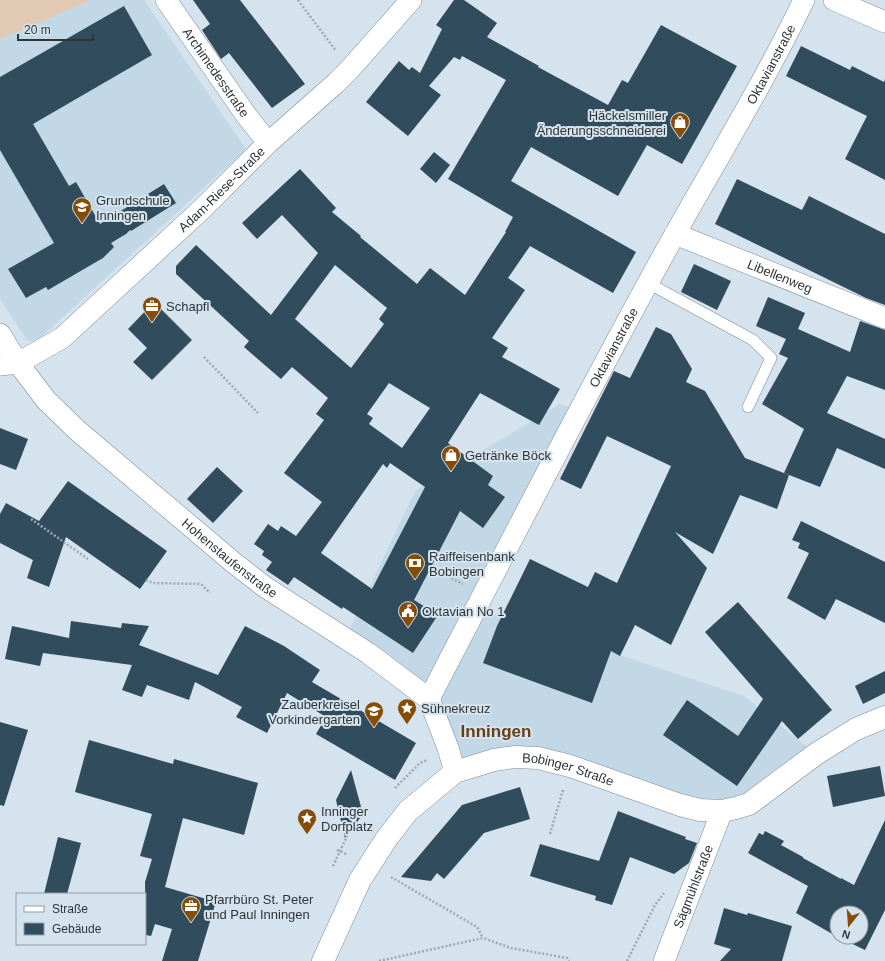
<svg xmlns="http://www.w3.org/2000/svg" width="885" height="961" viewBox="0 0 885 961" font-family="Arial,sans-serif">
	<style>
		.built { fill: #c2d8e6 }
		.green { fill: #e2c9b3 }
		.building { fill: #314c5d; fill-rule: evenodd }
		.lines { fill: none; stroke-linecap: round; stroke-linejoin: round }
		.lane-casing { stroke: #7e8c95; stroke-width: 12 }
		.street-casing { stroke: #7e8c95; stroke-width: 22 }
		.secondary-casing { stroke: #7e8c95; stroke-width: 23 }
		.path { stroke: #9eaab2; stroke-width: 2.5; stroke-dasharray: 2 2; stroke-linecap: butt }
		.lane { stroke: #fff; stroke-width: 11 }
		.street { stroke: #fff; stroke-width: 21 }
		.secondary { stroke: #fff; stroke-width: 22 }
		.labels { text-anchor: middle; stroke-width: 4; stroke-linejoin: round; paint-order: stroke }
		.street-label { font-size: 13px; fill: #2f3438; stroke: #d4e3ed }
		.poi-label { font-size: 13px; fill: #2f3438; stroke: #d4e3ed; text-anchor: start }
		.district-label { font-size: 17px; font-weight: bold; fill: #683f14; stroke: #d4e3ed }
	</style>
	<rect width="100%" height="100%" fill="#d4e3ed"/>
	<g class="built">
		<polygon points="0,0 144,0 246,149 36,342 27,340 0,299"/>
		<polygon points="560,404 580,411 477,608 744,696 816,754 736,808 538,758 455,772 429,699 345,639 415,491"/>
	</g>
	<polygon class="green" points="0,0 91,0 0,39"/>
	<g class="building">
		<polygon points="193,0 240,0 305,84 272,108 229,53 221,59 202,30 210,24"/>
		<path d="M454,0H464L497,23L487,37L539,66L538,67L608,105L622,80L628,83L661,25L737,66L682,164L647,145L618,196L531,147L511,181L636,252L613,293L530,246L508,278L525,290L492,338L508,348L502,357L560,389L539,425L480,393L448,443L493,476L488,485L505,497L483,528L460,511L414,600L438,615L413,653L343,607L342,609L294,577L288,585L266,570L272,562L262,555L264,551L254,544L268,524L278,531L281,526L296,536L322,502L284,473L324,420L316,414L328,398L292,367L281,379L244,347L249,341L176,274V266L196,245L271,315L318,253L282,215L257,239L242,223L300,169L336,208L332,212L361,236L360,237L417,284L430,268L465,295L506,232H505L513,217L448,179L506,80L462,56L460,60L454,57L429,86L441,95L408,136L366,102L399,61L409,70L412,67L420,73L442,29L436,25ZM335,265L387,308L379,319L384,324L351,368L295,319ZM389,383L430,408L402,448L369,424L373,418L367,414ZM390,463L425,487L372,589L321,553L383,464L387,468Z"/>
		<polygon points="124,6 152,55 33,124 69,186 76,182 100,224 164,184 176,203 131,231 130,230 126,234 111,243 114,247 103,258 48,290 46,287 26,298 8,269 54,243 0,150 0,77"/>
		<polygon points="801,46 850,70 852,66 884,82 885,79 885,180 845,159 867,116 786,76"/>
		<polygon points="434,152 450,165 436,183 420,169"/>
		<polygon points="737,179 802,210 809,196 885,234 885,305 866,298 715,224"/>
		<polygon points="694,264 731,281 717,310 681,292"/>
		<polygon points="768,297 805,313 798,329 850,352 860,321 885,330 885,390 847,376 827,413 885,439 885,469 837,448 820,487 784,473 804,429 762,404 788,358 779,354 786,339 756,326"/>
		<polygon points="154,302 192,340 152,380 133,362 147,348 128,329"/>
		<polygon points="656,327 671,334 692,369 686,382 705,391 745,458 789,475 777,509 740,495 713,554 675,532 707,568 671,645 635,625 620,656 611,651 592,703 483,663 497,626 530,559 588,587 595,572 617,583 671,466 607,436 581,489 560,479 614,371 630,378"/>
		<polygon points="0,428 28,439 16,470 0,464"/>
		<polygon points="217,467 243,491 213,523 187,499"/>
		<polygon points="68,481 167,551 140,589 66,537 49,587 27,578 33,560 0,543 0,514 6,503 39,521"/>
		<polygon points="801,521 885,562 885,623 836,599 825,620 787,598 809,553 798,548 800,543 792,540"/>
		<polygon points="738,602 832,710 798,739 782,721 737,786 663,735 687,700 738,736 763,699 705,632"/>
		<polygon points="71,621 121,628 122,623 149,626 139,645 218,675 245,626 284,646 320,670 312,682 416,743 395,780 316,734 326,717 287,693 267,733 236,717 242,707 195,682 189,700 147,685 142,697 122,690 132,665 43,653 40,666 5,659 12,626 69,638"/>
		<polygon points="885,671 885,693 863,704 855,686"/>
		<polygon points="0,722 28,730 4,806 0,805"/>
		<polygon points="89,740 173,764 174,759 258,783 244,835 183,818 165,887 213,901 212,904 215,905 198,961 162,961 172,929 155,924 151,936 146,935 145,882 152,859 140,856 152,814 75,792"/>
		<polygon points="880,766 885,796 833,807 827,776"/>
		<polygon points="351,770 363,814 345,838 336,800"/>
		<polygon points="520,787 530,819 484,833 444,879 437,873 431,881 401,877 462,805"/>
		<polygon points="618,811 686,837 685,839 697,843 689,863 674,874 630,857 612,905 595,900 596,896 530,876 540,844 599,861"/>
		<polygon points="885,820 885,910 865,950 838,937 861,937 861,913 837,913 837,937 834,935 796,913 808,886 748,853 759,833 763,835 765,831 784,841 781,845 803,857 803,858 841,879 841,878 854,885"/>
		<polygon points="58,837 81,843 67,894 44,894"/>
		<polygon points="724,908 747,915 748,913 792,926 782,961 720,961 731,949 714,944"/>
	</g>
	<g class="lines">
		<g class="lane-casing">
			<polyline id="lane" points="648,283 753,340 771,358 748,407"/>
		</g>
		<g class="street-casing">
			<g id="street">
				<path id="s1" d="M166,0L246,115L268,143"/>
				<polyline points="834,0 885,22"/>
				<path id="s2" d="M675,234L885,318"/>
				<path id="s3" d="M0,334L18,363L46,400L78,431L234,563L265,587L368,653L429,699L448,748L455,772"/>
				<path id="s4" d="M0,365L18,363L62,338L202,209L268,143L336,83L350,69L411,0"/>
				<path id="s5" d="M429,699C501,560 573,420 648,283C699,188 757,97 804,0"/>
				<path id="s6" d="M664,961L722,811"/>
			</g>
		</g>
		<g class="secondary-casing">
			<g id="secondary">
				<path id="s7" d="M323,961L360,880L387,838L408,811L455,772L494,760L515,757L538,758L570,766L680,805L700,810L722,811L736,808L749,804L816,754L856,729L885,717"/>
			</g>
		</g>
		<g class="path">
			<polyline points="298,0 336,51"/>
			<polyline points="204,357 258,413"/>
			<polyline points="31,519 88,559"/>
			<polyline points="437,571 463,584"/>
			<polyline points="146,580 153,583 201,584 210,593"/>
			<polyline points="468,737 474,734 484,737"/>
			<polyline points="395,788 420,763 427,760"/>
			<polyline points="550,834 563,790"/>
			<polyline points="337,850 348,855"/>
			<polyline points="333,866 348,834"/>
			<polyline points="391,877 477,927 483,938"/>
			<polyline points="379,961 483,938 511,948 567,958 569,961"/>
			<polyline points="627,961 655,905 664,893"/>
		</g>
		<use href="#lane" class="lane"/>
		<use href="#street" class="street"/>
		<use href="#secondary" class="secondary"/>
	</g>
	<defs>
		<g id="shop-pin" transform="scale(1)"><path d="M0 17L-7.5 6A9.5 9.5 0 1 1 7.5 6Z" fill="#864d02" stroke="#d4e3ed"/><path d="M-5-2.5h2.3a2.7 3.5 0 0 1 5.4 0H5L5.5 6h-11ZM-1.5-2.5h3a1.5 2.3 0 0 0-3 0Z" fill="#fff"/></g>
		<g id="school-pin" transform="scale(1)"><path d="M0 17L-7.5 6A9.5 9.5 0 1 1 7.5 6Z" fill="#864d02" stroke="#d4e3ed"/><path d="M0-5L7-2L0 1L-7-2ZM-4 1L0 2.5L4 1V4Q0 6-4 4Z" fill="#fff"/></g>
		<g id="office-pin" transform="scale(1)"><path d="M0 17L-7.5 6A9.5 9.5 0 1 1 7.5 6Z" fill="#864d02" stroke="#d4e3ed"/><path d="M-6-3h4V-5.5h4V-3h4V5H-6ZM-1-4.5V-3h2v-1.5ZM-6 0V1H6V0Z" fill="#fff"/></g>
		<g id="bank-pin" transform="scale(1)"><path d="M0 17L-7.5 6A9.5 9.5 0 1 1 7.5 6Z" fill="#864d02" stroke="#d4e3ed"/><path d="M-6-4H6V4H-6ZM0-2.3a2.3 2.3 0 1 0 0 4.6a2.3 2.3 0 1 0 0-4.6Z" fill="#fff"/></g>
		<g id="civic-pin" transform="scale(1)"><path d="M0 17L-7.5 6A9.5 9.5 0 1 1 7.5 6Z" fill="#864d02" stroke="#d4e3ed"/><path d="M-.6-6.5H3V-4.5H.6V-3L4-1V1h2V6H-6V1h2V-1L-.6-3ZM-1.2 2.5V6h2.4V2.5Z" fill="#fff"/></g>
		<g id="sight-pin" transform="scale(1)"><path d="M0 17L-7.5 6A9.5 9.5 0 1 1 7.5 6Z" fill="#864d02" stroke="#d4e3ed"/><path d="M0-6L1.8-2.2L6-1.7L2.9 1.2L3.7 5.4L0 3.3L-3.7 5.4L-2.9 1.2L-6-1.7L-1.8-2.2Z" fill="#fff"/></g>
	</defs>
	<g fill-rule="evenodd">
		<use href="#shop-pin" x="680" y="122"/>
		<use href="#school-pin" x="82" y="207"/>
		<use href="#office-pin" x="152" y="306"/>
		<use href="#shop-pin" x="451" y="455"/>
		<use href="#bank-pin" x="415" y="563"/>
		<use href="#civic-pin" x="408" y="611"/>
		<use href="#sight-pin" x="407" y="708"/>
		<use href="#school-pin" x="374" y="711"/>
		<use href="#sight-pin" x="307" y="818"/>
		<use href="#office-pin" x="191" y="906"/>
	</g>
	<g class="labels">
		<g class="street-label">
			<text dy="5" stroke="none"><textPath href="#s5" startOffset="721">Oktavianstraße</textPath></text>
			<text dy="5" stroke="none"><textPath href="#s1" startOffset="88">Archimedesstraße</textPath></text>
			<text dy="5" stroke="none"><textPath href="#s4" startOffset="287">Adam-Riese-Straße</textPath></text>
			<text dy="5" stroke="none"><textPath href="#s2" startOffset="113">Libellenweg</textPath></text>
			<text dy="5" stroke="none"><textPath href="#s5" startOffset="397">Oktavianstraße</textPath></text>
			<text dy="5" stroke="none"><textPath href="#s3" startOffset="323">Hohenstaufenstraße</textPath></text>
			<text dy="5" stroke="none"><textPath href="#s7" startOffset="351">Bobinger Straße</textPath></text>
			<text dy="5" stroke="none"><textPath href="#s6" startOffset="80">Sägmühlstraße</textPath></text>
		</g>
		<g class="poi-label">
			<text x="666" y="120" text-anchor="end">Häckelsmiller<tspan x="666" dy="15">Änderungsschneiderei</tspan></text>
			<text x="96" y="205">Grundschule<tspan x="96" dy="15">Inningen</tspan></text>
			<text x="166" y="311">Schapfl</text>
			<text x="465" y="460">Getränke Böck</text>
			<text x="429" y="561">Raiffeisenbank<tspan x="429" dy="15">Bobingen</tspan></text>
			<text x="422" y="616">Oktavian No 1</text>
			<text x="360" y="709" text-anchor="end">Zauberkreisel<tspan x="360" dy="15">Vorkindergarten</tspan></text>
			<text x="421" y="713">Sühnekreuz</text>
			<text x="321" y="816">Inninger<tspan x="321" dy="15">Dorfplatz</tspan></text>
			<text x="205" y="904">Pfarrbüro St. Peter<tspan x="205" dy="15">und Paul Inningen</tspan></text>
		</g>
		<g class="district-label">
			<text x="496" y="737">Inningen</text>
		</g>
	</g>
	<rect x="16" y="893" width="130" height="52" fill="#d4e3ed" stroke="#929da5"/>
	<rect x="24" y="906" width="20" height="6" fill="#ffffff" stroke="#929da5"/>
	<text x="52" y="913" font-size="12" fill="#2f3438">Straße</text>
	<rect x="24" y="923" width="20" height="12" fill="#314c5d" stroke="#929da5"/>
	<text x="52" y="933" font-size="12" fill="#2f3438">Gebäude</text>
	<g transform="translate(849 925) rotate(197)"><circle r="19" fill="#d4e3ed" stroke="#929da5"/>
	<path d="M0-3L7 15L0 10L-7 15Z" fill="#864d02"/>
	<text y="-6" font-size="11" font-weight="bold" text-anchor="middle" fill="#2f3438">N</text>
	</g>
	<path d="M18 34v6h75v-6" fill="none" stroke="#2f3438" stroke-width="2"/>
	<text x="24" y="34" font-size="12" fill="#2f3438" stroke="#d4e3ed" stroke-width="3" paint-order="stroke">20 m</text>
</svg>
